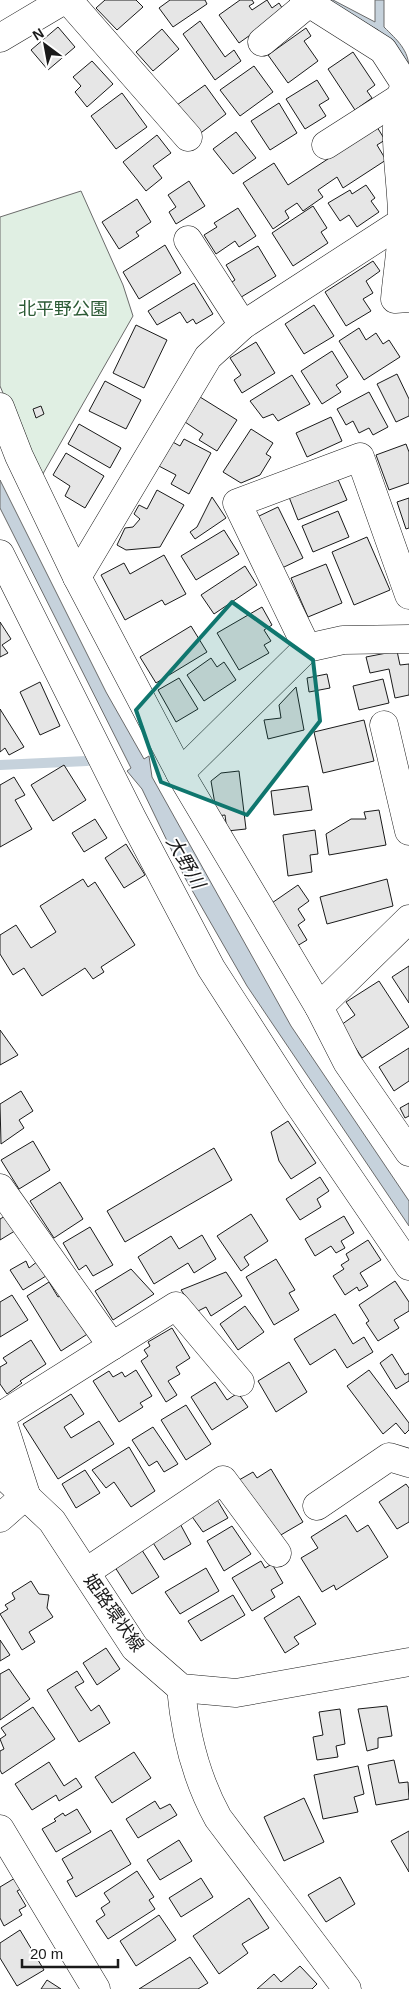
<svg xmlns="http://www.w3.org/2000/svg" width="409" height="1989" viewBox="0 0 409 1989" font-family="Arial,'Noto Sans JP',sans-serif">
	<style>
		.green { fill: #e0efe3; stroke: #6a6a6a }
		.water { fill: #c6d2dc; stroke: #6a6a6a }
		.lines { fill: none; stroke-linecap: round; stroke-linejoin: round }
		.stream { stroke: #c6d2dc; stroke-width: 10 }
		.building { fill: #e6e6e6; stroke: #1a1a1a }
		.street-casing { stroke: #1a1a1a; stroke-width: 29 }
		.secondary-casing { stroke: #1a1a1a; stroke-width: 29 }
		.street { stroke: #fff; stroke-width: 28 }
		.secondary { stroke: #fff; stroke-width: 28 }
		.marked { fill: #0f766e; fill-opacity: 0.2; stroke: #0f766e; stroke-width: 4; stroke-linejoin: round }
		.labels { text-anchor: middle; stroke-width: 4; stroke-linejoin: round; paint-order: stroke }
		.park-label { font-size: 18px; fill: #2b5a34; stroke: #fff }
		.street-label { font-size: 18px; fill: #1a1a1a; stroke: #fff }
		.water-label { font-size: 19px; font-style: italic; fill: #1a1a1a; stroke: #fff }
	</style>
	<rect width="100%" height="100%" fill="#fff"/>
	<polygon class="green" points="81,191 123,285 133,316 40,479 0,386 0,217"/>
	<g class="water">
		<path d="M320,0H333L375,22V0H384V27C397,40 409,50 409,69L397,50L378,30Z"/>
		<polygon points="0,480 106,692 144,759 149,756 152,777 291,1026 409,1201 409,1226 247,986 185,878 142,789 127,771 131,768 0,508"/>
	</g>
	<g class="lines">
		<polyline class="stream" points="0,765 87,761"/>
	</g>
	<g class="building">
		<polygon points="105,0 136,0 143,7 117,30 96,8"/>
		<polygon points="170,0 205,0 207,4 173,27 159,8"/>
		<polygon points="240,0 252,0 254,3 249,6 252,10 267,0 272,8 279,3 284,11 239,43 219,15"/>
		<polygon points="200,21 225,57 234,50 241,61 215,80 183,34"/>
		<polygon points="58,27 75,47 48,70 31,50"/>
		<polygon points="306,28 311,36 304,41 318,61 288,83 268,55"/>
		<polygon points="162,29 179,49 153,71 136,52"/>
		<polygon points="353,52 375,85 367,91 372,98 355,110 328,69"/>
		<polygon points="92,61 113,84 87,107 75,92 81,86 73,77"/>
		<polygon points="254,66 273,92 240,116 220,90"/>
		<polygon points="317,80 329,99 319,105 326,116 305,129 286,99"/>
		<polygon points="205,85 226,114 198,135 177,105"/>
		<polygon points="122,93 147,127 116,149 91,116"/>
		<polygon points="279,103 297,133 270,150 251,121"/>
		<polygon points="377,127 385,140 377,145 386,160 343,188 337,177 318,190 323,197 303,211 297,203 285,211 289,218 273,229 243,183 274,163 288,185"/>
		<polygon points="236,132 256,158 233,174 213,149"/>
		<polygon points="157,135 171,153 153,166 162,178 146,191 123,162"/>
		<polygon points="189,181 205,206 176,224 169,212 176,207 168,195"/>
		<polygon points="366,185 375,198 371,201 379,212 357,227 349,215 340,221 328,203 350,190 352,194"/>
		<polygon points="137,199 151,222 136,232 139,236 119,249 102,222"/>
		<polygon points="313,206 327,228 321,232 328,243 293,266 272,233"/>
		<polygon points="238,208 256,236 239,247 235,241 216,254 204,235 217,227 214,223"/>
		<polygon points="165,245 181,273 139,299 123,272"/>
		<polygon points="258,246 276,276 238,299 229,284 235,280 226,265"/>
		<polygon points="373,261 380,271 366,281 373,293 363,299 371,311 346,326 325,292"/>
		<polygon points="194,283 213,314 196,324 193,319 187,323 180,312 157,325 148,311"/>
		<polygon points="314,305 334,336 304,354 285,324"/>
		<polygon points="136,325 167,340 144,388 113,373"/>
		<polygon points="359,328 366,340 376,333 383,344 389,340 400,357 364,380 339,341"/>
		<polygon points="256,342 275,373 242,393 234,380 241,375 230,358"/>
		<polygon points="332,351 348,377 336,385 341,392 322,404 301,371"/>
		<polygon points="397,374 409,399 409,416 396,422 377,384"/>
		<polygon points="292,375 310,404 278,421 273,414 263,418 250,401"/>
		<polygon points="105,381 141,400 126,429 89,411"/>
		<polygon points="369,392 388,427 373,435 369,428 359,433 353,421 346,425 337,409"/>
		<polygon points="200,397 237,420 217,451 199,440 203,434 185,422"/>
		<polygon points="41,406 44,414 36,418 33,409"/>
		<polygon points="331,417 342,441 307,457 296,433"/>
		<polygon points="79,424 121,448 110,468 68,444"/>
		<polygon points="251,429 273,443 266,454 271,457 260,475 241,483 223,472"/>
		<polygon points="184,439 211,453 189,494 171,484 176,475 155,464 169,440 180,446"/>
		<polygon points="406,444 409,452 409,483 389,490 376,455"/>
		<polygon points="66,453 104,476 85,508 65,496 70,486 53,475"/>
		<polygon points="337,477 347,500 298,520 289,497"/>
		<polygon points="157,490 184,505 160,547 126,550 117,545 125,528 133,527 140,519 134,514 139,505 147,509"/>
		<polygon points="212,497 226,518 195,539 190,532 197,527"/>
		<polygon points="409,498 409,528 406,529 397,502"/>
		<polygon points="278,507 303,558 282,568 257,517"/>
		<polygon points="338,511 349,537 313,552 302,526"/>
		<polygon points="224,530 239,554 196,580 181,556"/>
		<polygon points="367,537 390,590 354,605 332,552"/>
		<polygon points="164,555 186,594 165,605 162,600 125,620 101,575 124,563 130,574"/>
		<polygon points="326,564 342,603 308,617 291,578"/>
		<polygon points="245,566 257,585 214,614 201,595"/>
		<polygon points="262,607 272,625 264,630 271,641 264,645 269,653 239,670 217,633"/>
		<polygon points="0,622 11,639 2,645 8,653 0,657"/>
		<polygon points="191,626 207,652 156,683 140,657"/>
		<polygon points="397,651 400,665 409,664 409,695 395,698 389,669 370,673 366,657"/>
		<polygon points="211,658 217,667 224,662 236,680 204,701 187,675"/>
		<polygon points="327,674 330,688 309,692 307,678"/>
		<polygon points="179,678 198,709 176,722 158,690"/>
		<polygon points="383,679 389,703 359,710 353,686"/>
		<polygon points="40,682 60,726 40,735 20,692"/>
		<polygon points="296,687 304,730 268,739 264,720 281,718 279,705"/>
		<polygon points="0,709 24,747 9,755 5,748 0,752"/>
		<polygon points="364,720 374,761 323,773 314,732"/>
		<polygon points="64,765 86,800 53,821 31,785"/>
		<polygon points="239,771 246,829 227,831 225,815 217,816 211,781 221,773"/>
		<polygon points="14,777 25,795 15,800 32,829 0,847 0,785"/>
		<polygon points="308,786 312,810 274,815 271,791"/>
		<polygon points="379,810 386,845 329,855 326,834 351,819 366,819 364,812"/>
		<polygon points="95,819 107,838 84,852 72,833"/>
		<polygon points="315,830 318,854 310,855 312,872 288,876 283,835"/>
		<polygon points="126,844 145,875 124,888 105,858"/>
		<polygon points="83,879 88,887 95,882 135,945 101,967 104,972 93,979 85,968 42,996 24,968 13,975 0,954 0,935 16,925 31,948 56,932 40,906"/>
		<polygon points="387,879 393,906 327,924 320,897"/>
		<polygon points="298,885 309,901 298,909 305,920 298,925 307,940 297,946 269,905"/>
		<polygon points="409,966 409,1003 392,977"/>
		<polygon points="379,981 409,1027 362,1058 341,1025 355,1015 346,1002"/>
		<polygon points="0,1030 18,1055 0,1065"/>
		<polygon points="409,1048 409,1081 394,1091 379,1067"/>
		<polygon points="21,1091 33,1111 19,1120 24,1128 1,1144 0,1104"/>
		<polygon points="409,1103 409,1116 405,1118 400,1108"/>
		<polygon points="288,1121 316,1163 291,1179 279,1161 271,1132"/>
		<polygon points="33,1141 50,1170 19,1189 1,1160"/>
		<polygon points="214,1148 232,1180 125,1242 107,1211"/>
		<polygon points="320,1177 329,1191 317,1199 321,1207 300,1220 286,1199"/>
		<polygon points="60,1182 83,1219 54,1238 30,1201"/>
		<polygon points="9,1214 18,1229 0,1240 0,1219"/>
		<polygon points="251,1214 268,1241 244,1257 249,1265 241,1271 217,1236"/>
		<polygon points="344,1216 354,1233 341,1241 345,1248 336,1253 331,1246 315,1256 305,1239"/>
		<polygon points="90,1227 113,1265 93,1276 86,1265 79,1270 63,1243"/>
		<polygon points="202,1235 216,1259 194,1273 188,1263 154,1284 138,1257 171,1236 179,1249"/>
		<polygon points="368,1240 381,1260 360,1273 368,1286 359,1291 357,1287 345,1295 333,1276 344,1269 341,1265 349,1260 346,1254"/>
		<polygon points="276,1259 295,1290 289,1293 299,1310 274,1325 246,1277"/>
		<polygon points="26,1261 29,1268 38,1261 46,1276 23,1290 10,1270"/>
		<polygon points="131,1269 154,1294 113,1320 95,1291"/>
		<polygon points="226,1272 242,1296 211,1316 206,1307 196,1312 181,1290"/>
		<polygon points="395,1281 409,1302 409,1311 394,1320 399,1328 378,1341 366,1323 369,1321 359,1305"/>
		<polygon points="49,1282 58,1297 64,1294 89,1333 61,1351 27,1296"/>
		<polygon points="12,1295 28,1320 0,1337 0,1302"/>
		<polygon points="245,1306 264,1332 238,1350 220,1324"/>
		<polygon points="335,1314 353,1344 364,1337 373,1352 347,1368 335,1349 310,1365 294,1339"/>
		<polygon points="172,1328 190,1358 176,1367 180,1374 168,1381 177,1395 166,1402 141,1361 148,1356 144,1350 150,1346 148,1342"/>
		<polygon points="31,1340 46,1364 20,1381 22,1383 7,1394 0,1384 0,1367 7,1363 3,1358"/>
		<polygon points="392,1354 405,1375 409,1373 409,1381 396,1389 380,1363"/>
		<polygon points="289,1362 307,1392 276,1412 258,1381"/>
		<polygon points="136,1370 152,1396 140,1403 143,1407 119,1422 93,1381 109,1371 113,1377 122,1372 125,1377"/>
		<polygon points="369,1370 409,1423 409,1430 405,1434 396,1423 383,1434 347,1386"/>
		<polygon points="215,1382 227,1400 238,1393 248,1407 212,1430 191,1397"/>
		<polygon points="71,1394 84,1414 64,1427 71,1438 99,1421 114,1444 58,1479 23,1424"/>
		<polygon points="186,1405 211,1444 186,1460 161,1420"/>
		<polygon points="153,1427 178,1464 164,1472 157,1461 149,1466 132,1440"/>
		<polygon points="129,1447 155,1491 131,1507 114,1482 106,1488 92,1470"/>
		<polygon points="271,1469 303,1522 274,1539 239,1480 253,1472 257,1478"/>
		<polygon points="85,1470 100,1493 76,1508 62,1484"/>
		<polygon points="406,1484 409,1488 409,1522 397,1529 379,1502"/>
		<polygon points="213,1493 228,1518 203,1532 188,1511"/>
		<polygon points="346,1515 357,1532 368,1525 388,1557 336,1590 334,1585 322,1592 301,1558 318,1548 311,1537"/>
		<polygon points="178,1520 191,1544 164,1560 150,1538"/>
		<polygon points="232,1526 251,1554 224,1571 207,1541"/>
		<polygon points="140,1547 159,1577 132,1594 113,1564"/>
		<polygon points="261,1561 265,1568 272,1564 283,1583 271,1590 275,1597 252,1611 232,1578"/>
		<polygon points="206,1568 219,1591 180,1614 165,1592"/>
		<polygon points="31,1581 39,1594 49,1595 47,1608 53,1617 29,1632 35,1642 22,1650 0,1614 8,1609 5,1605 15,1599 12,1593"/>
		<polygon points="233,1595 245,1615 201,1641 188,1621"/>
		<polygon points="299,1596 316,1624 294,1637 299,1644 285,1653 264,1618"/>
		<polygon points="0,1640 10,1655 0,1661"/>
		<polygon points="106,1648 120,1669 97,1685 83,1663"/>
		<polygon points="9,1669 30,1699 0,1720 0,1674"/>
		<polygon points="77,1671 84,1682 75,1687 91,1711 99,1705 110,1723 79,1742 47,1690"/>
		<polygon points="387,1706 392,1736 378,1738 378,1748 367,1751 358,1709"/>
		<polygon points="33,1707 55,1739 2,1774 0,1770 0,1751 4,1749 0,1739 6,1735 1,1728"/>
		<polygon points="340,1709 345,1744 336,1746 338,1757 317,1760 313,1737 323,1735 319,1712"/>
		<polygon points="134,1752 151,1778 112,1803 95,1777"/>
		<polygon points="394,1760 399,1783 408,1782 409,1799 376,1805 368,1765"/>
		<polygon points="49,1762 64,1786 76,1778 82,1787 59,1801 56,1795 32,1810 15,1784"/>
		<polygon points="358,1766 364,1794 354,1797 358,1812 323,1819 314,1775"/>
		<polygon points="304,1798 324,1842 284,1861 264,1817"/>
		<polygon points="155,1801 160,1809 170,1804 177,1815 138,1838 126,1819"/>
		<polygon points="77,1809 91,1832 56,1852 42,1829 56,1821 54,1819 63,1813 65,1816"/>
		<polygon points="111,1830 131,1864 76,1897 67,1881 73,1878 62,1859"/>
		<polygon points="409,1831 409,1872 391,1841"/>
		<polygon points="179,1840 192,1861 160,1880 147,1860"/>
		<polygon points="137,1871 154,1897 149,1900 155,1909 108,1939 96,1921 105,1915 101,1908 110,1902 104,1893"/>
		<polygon points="340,1877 355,1904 326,1922 308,1895"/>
		<polygon points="15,1878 21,1889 17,1891 26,1906 19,1910 22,1915 4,1926 0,1918 0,1887"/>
		<polygon points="201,1878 213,1897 181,1917 169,1898"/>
		<polygon points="249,1898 269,1928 242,1944 248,1953 219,1974 193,1936"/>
		<polygon points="159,1915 176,1940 136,1966 120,1941"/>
		<polygon points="20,1930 44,1970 17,1986 0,1958 0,1943"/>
		<polygon points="190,1957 208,1983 198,1989 139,1989"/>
		<polygon points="300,1966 317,1984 312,1989 257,1989 274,1974 281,1982"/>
		<polygon points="47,1980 61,1989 41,1989"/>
	</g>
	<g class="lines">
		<g class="street-casing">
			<g id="street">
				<polyline points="68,0 188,137"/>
				<polyline points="304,0 383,50 405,84 409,87"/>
				<polyline points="0,38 64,0"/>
				<polyline points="262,42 309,3"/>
				<path d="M405,84C388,126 403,178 402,222C402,248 397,274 395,299L409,298"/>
				<polyline points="326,145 398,99"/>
				<polyline points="188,240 243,325"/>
				<polyline points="0,407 19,456 77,577 180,773 319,1007 347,1062 409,1152"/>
				<polyline points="0,554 132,818 211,968 294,1097 409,1266"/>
				<polyline points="77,577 208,357 243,325 402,222"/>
				<polyline points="307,648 237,503 360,457 409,595"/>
				<polyline points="384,725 409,831"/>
				<polyline points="180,773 307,648 343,640 409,639"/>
				<polyline points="319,1007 409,919"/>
				<polyline points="0,1188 112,1346 1,1416"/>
				<polyline points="112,1346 176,1306 240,1382"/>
				<polyline points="0,1414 26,1495"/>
				<polyline points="317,1506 389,1457 409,1463"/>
				<polyline points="86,1572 223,1480 277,1553"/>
				<path d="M181,1688C185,1734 196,1778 218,1818L347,1989"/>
				<polyline points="0,1829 96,1989"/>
			</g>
		</g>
		<g class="secondary-casing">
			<g id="secondary">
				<polyline points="0,1472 52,1521 135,1648 181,1688 236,1693 409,1662"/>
				<polyline points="0,1518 26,1495"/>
			</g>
		</g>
		<use href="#street" class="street"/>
		<use href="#secondary" class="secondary"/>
	</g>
	<path class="marked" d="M232,602L313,660L320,721L247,815L161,782L136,710Z"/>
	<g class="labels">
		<g class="park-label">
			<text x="63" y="315">北平野公園</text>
		</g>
		<g class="street-label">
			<text transform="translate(114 1613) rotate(55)" y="6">姫路環状線</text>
		</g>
		<g class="water-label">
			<text transform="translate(186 862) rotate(60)" y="7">大野川</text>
		</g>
	</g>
	<g transform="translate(45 45) rotate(328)" stroke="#ffffff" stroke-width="4" paint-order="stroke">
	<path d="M0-4L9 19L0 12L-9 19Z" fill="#1a1a1a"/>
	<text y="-8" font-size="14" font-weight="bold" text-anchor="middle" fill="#1a1a1a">N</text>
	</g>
	<path d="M22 1959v8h96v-8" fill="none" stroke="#1a1a1a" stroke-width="2.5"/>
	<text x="30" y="1959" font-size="15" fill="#1a1a1a" stroke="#ffffff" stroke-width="4" paint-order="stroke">20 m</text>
</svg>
